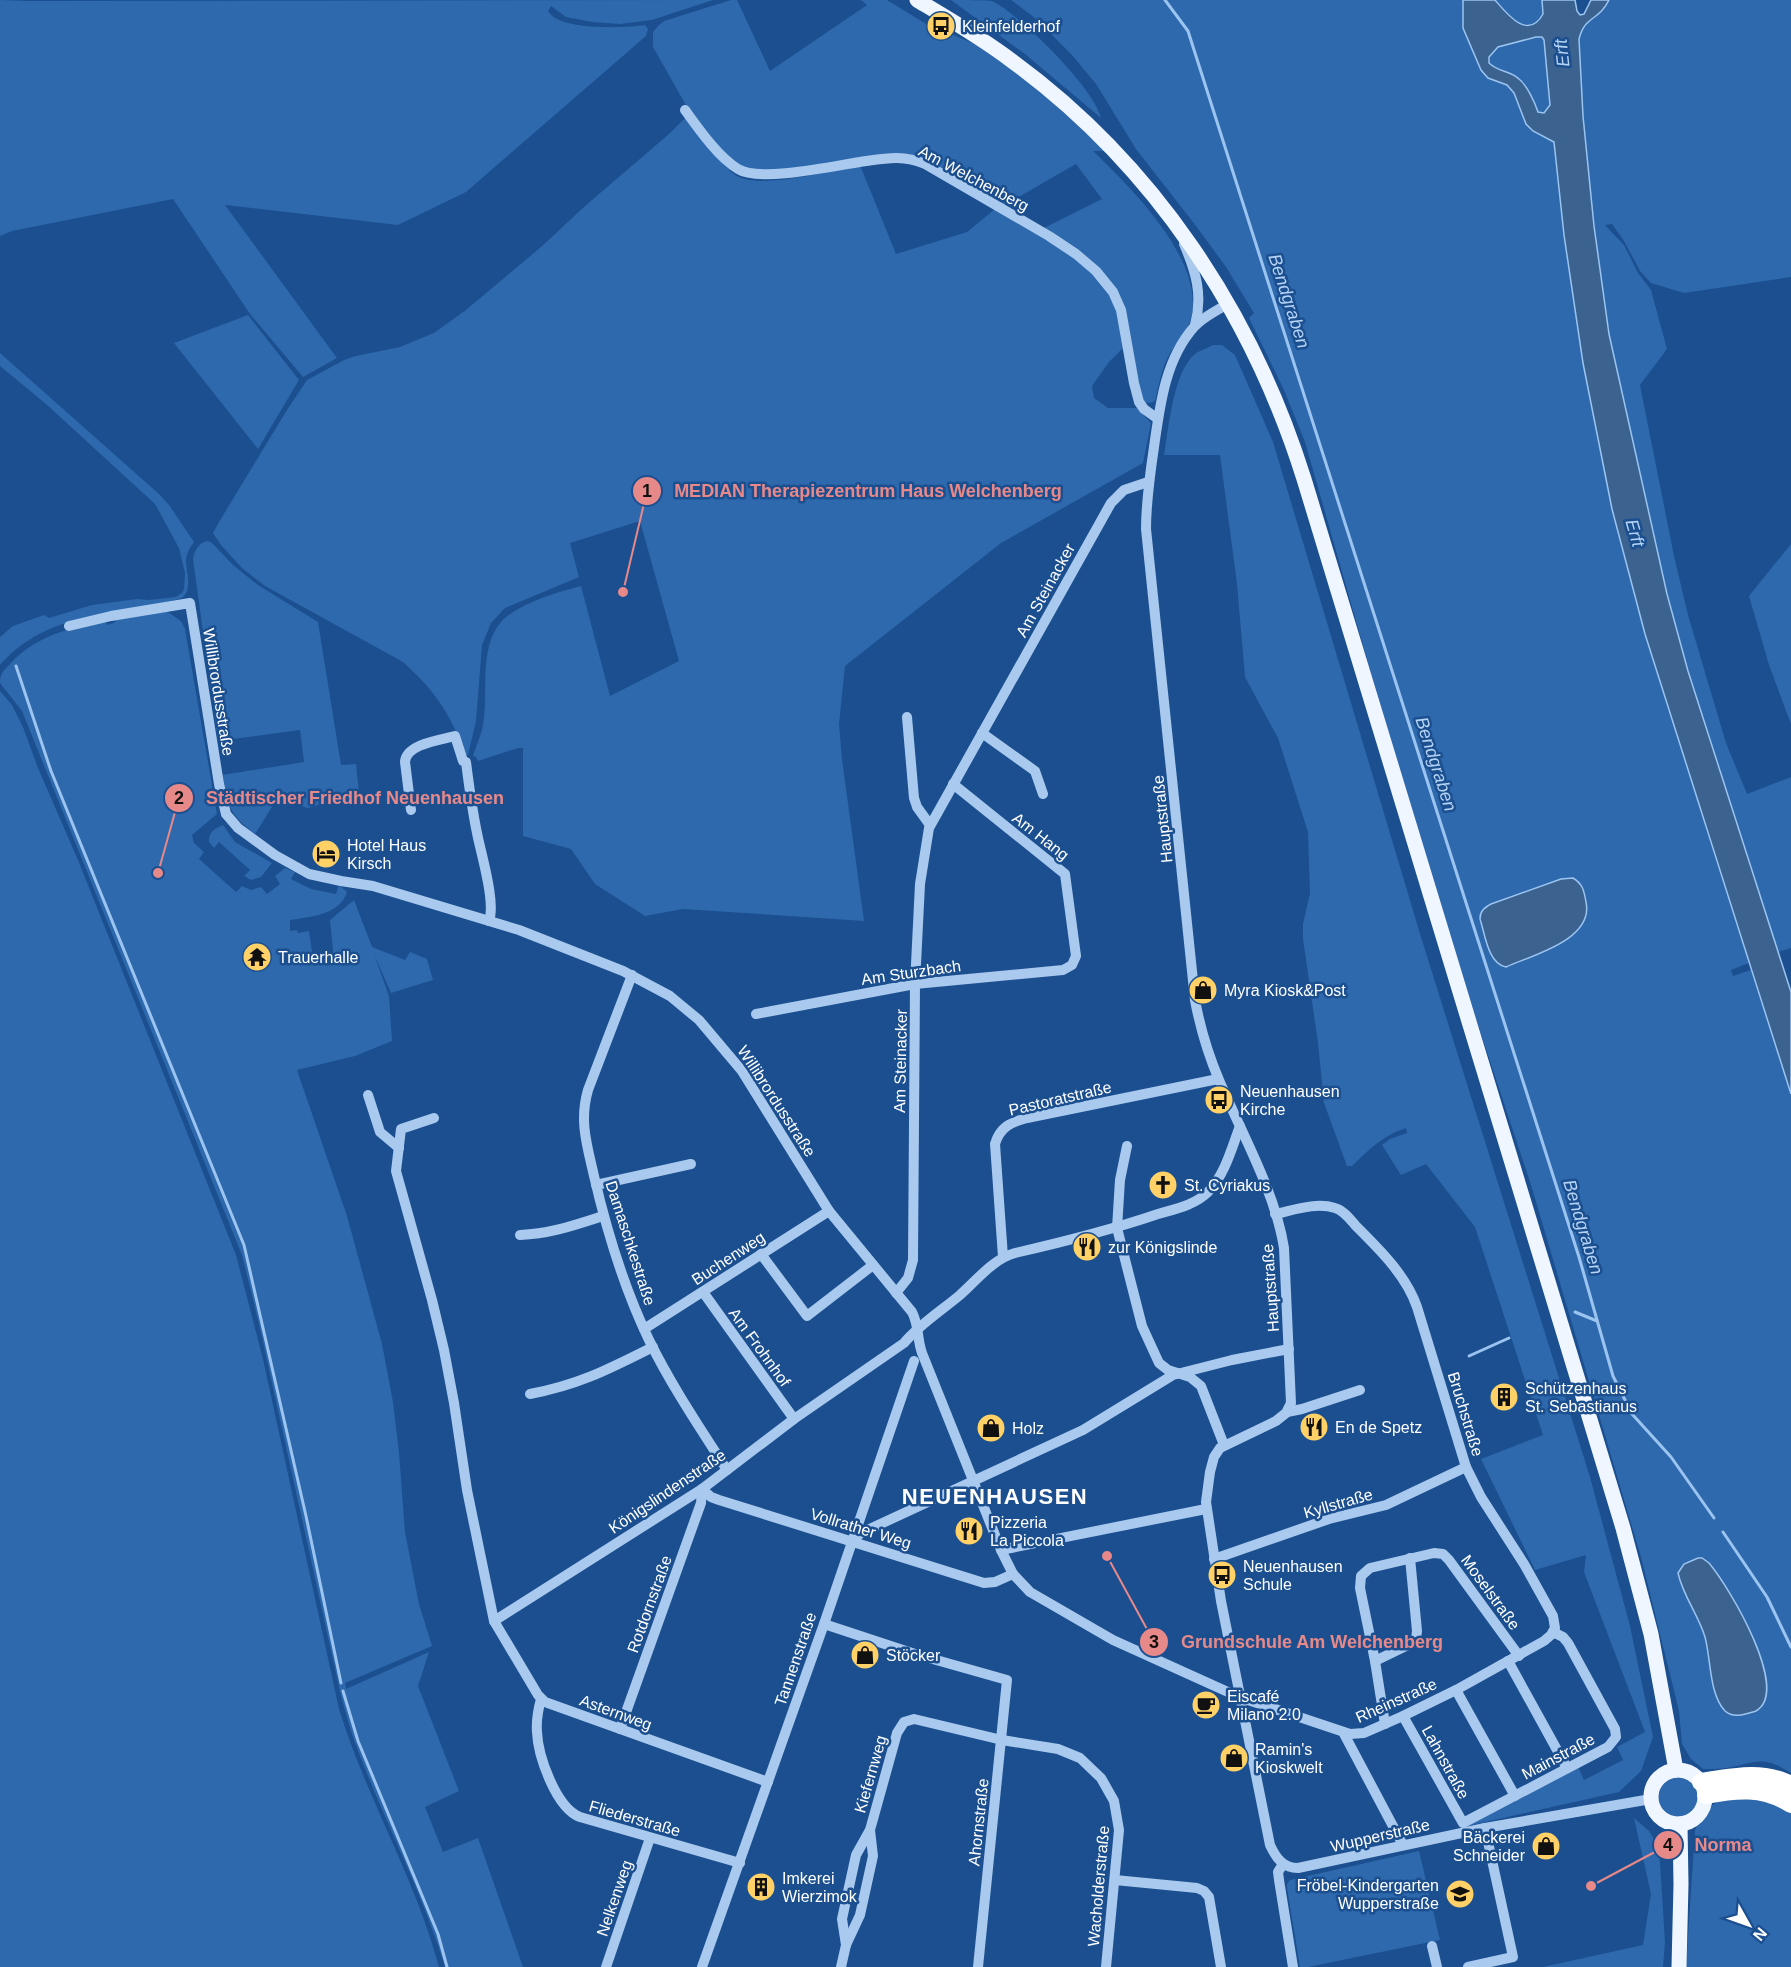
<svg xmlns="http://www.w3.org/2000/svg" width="1791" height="1967" viewBox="0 0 1791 1967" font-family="Helvetica,sans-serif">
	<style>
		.green { fill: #2e69ad }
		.water { fill: #3c6290; stroke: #9cc4f0; stroke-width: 1.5; fill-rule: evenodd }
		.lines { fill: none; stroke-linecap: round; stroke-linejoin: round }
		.stream { stroke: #9cc4f0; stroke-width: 3 }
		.minor { stroke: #a9c9ee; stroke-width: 10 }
		.major { stroke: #f0f6ff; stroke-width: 15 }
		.highway { stroke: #fff; stroke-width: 18 }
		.labels { text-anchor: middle; stroke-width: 5; stroke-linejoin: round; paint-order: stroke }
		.poi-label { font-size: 16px; fill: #fff; stroke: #1b4f8f; text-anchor: start }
		.street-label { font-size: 16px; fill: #fff; stroke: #1b4f8f }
		.water-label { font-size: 18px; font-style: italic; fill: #b5d3f5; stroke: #1b4f8f }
		.district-label { font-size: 22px; font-weight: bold; letter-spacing: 1.5px; fill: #fff; stroke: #1b4f8f }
		.leader { fill: none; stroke: #e88989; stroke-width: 2 }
		.callout-dot { fill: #e88989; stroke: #1b4f8f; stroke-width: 2 }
		.mark-label { font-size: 18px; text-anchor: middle; font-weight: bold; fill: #111 }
		.callout-label { font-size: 18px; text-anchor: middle; font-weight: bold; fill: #e88989; stroke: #1b4f8f; stroke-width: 5; stroke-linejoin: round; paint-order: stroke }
	</style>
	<rect width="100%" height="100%" fill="#1b4f8f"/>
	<g class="green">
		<path d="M0,0L28,1L713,0L652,20L620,24L592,22L566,17L551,6L548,11C559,31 625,28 645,25L648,29L646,36L466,192L398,225L225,205L337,358L303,377L250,314L173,199L12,231L0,236Z"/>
		<path d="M731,0H737L770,71L867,5L861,0H887L936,30L938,28C950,35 964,38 976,45C1023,73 1065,113 1105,151H1093C1130,187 1209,263 1190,322C1186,334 1174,345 1168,357C1161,370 1159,386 1155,401L1150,403L1143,402L1117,294L1042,229L1102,199L1076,164L1003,206L923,161L753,172L733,161L717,147L687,107L653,47V32L658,26L664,21Z"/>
		<path d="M951,0C961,0 984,0 992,1C1021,15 1094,88 1101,118L1025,54Z"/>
		<path d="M1011,0H1463V28L1488,78L1507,85L1514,93L1526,124L1533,131L1554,142L1564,235L1583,363L1612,509L1708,835L1749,963L1731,970L1733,976L1751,970L1791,1094V1773C1763,1755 1757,1762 1727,1768C1719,1769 1711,1769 1703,1769L1691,1759L1682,1744L1679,1711L1641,1557L1531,1185L1451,943L1378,698L1305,442L1284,390L1249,318L1254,313L1226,267L1196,226L1136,149L1096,84L1072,55L1035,18Z"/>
		<path d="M1495,0H1542L1543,13C1528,41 1507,14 1495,0Z"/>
		<path d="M1609,0H1791V277L1684,293L1651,283L1640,271L1624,241L1612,224L1605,225L1624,245L1638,273L1651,290L1667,349L1640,385L1674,556L1688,615L1726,743L1747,794L1791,777V948L1778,952L1688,671L1667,594L1609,334L1594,226L1583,116L1579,39C1585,15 1598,22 1609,0Z"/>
		<path d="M1536,37H1542L1544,40L1550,105L1544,113H1538C1535,102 1528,86 1519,79C1511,71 1498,72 1489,63V57L1498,47Z"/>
		<path d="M687,116C700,132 720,166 737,176C761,190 832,170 860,165L896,254L967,232L995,209C1032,229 1099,264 1115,305C1120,318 1122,332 1126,345L1109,362L1092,386L1094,398L1108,408H1137L1151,423L1143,463L1001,543L845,666L839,724L842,759L864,921L683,909L645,916L595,884L571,849L523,836V748H518L478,761L476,757L473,756C476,746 481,736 483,725C489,693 478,649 501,622C517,604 558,592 581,586L610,696L679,661L640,521L570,543L579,577L505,608L491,623L482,645L476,721L468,755L465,754C450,713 436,692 403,662L265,586L242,568L221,545L213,533L219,522L287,410L307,380L344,360L356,356L400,347L434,333L466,310L541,247L585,206L669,134Z"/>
		<polygon points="248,315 299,380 258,449 174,343"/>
		<path d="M1213,345H1222L1235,355L1273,442L1421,937L1590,1477L1630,1626L1653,1737L1641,1771L1619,1792L1463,1827L1578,1767L1584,1780L1623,1760L1617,1747L1645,1732L1584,1572L1586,1555L1535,1570L1481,1459L1543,1435L1475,1227L1426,1164L1401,1175L1382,1145L1390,1139L1407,1133L1406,1128C1383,1135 1369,1150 1352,1166H1347L1324,1103L1318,1043L1303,939V924L1310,893L1308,832L1278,738L1245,677L1237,584L1220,455H1164C1169,427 1173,371 1196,353C1201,350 1208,348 1213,345Z"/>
		<path d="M0,353L159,494L169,505L194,542C190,548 187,552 186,560C186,573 193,588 182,598C116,617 50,609 0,665V637L13,626L44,615L49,618L92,605L137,599L149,600L176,597L182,593L184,589L185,573L179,548L155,504L46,404L0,366Z"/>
		<path d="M208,541L212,543L233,565L258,585L318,622L341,765L356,764L359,793L308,808L277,799L255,834C229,814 228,806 222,775L304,762L300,730L218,741L193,559C194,551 199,542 208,541Z"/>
		<polygon points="1791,544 1791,724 1769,665 1749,596"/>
		<path d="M166,611L181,621L185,629L217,814L192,835L194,843L204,852L199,859L236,892L242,886L251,890L261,887L267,894L280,884L275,876L285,868L295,872L291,879L311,889L336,894L339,885L347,892C340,915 310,917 290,920V931L297,930L298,933L309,931L314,966L334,961L330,920L354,900L372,947L405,960L410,952L427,959L433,980L391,993L374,954L389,996L392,1041L355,1056L297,1070L347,1216L382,1344L393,1402L399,1453L405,1532L419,1604L432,1646L345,1683L346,1689L429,1652L418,1686L459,1791L425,1807L443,1852L478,1838L523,1967H445C421,1888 382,1817 354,1740C349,1725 345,1710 341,1696L259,1324L242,1255L22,711L0,683C0,673 4,670 11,663C34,637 72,626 106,622L107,625L114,623L116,620Z"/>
		<path d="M0,691L12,705L23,727L38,768L78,860L236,1255L263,1359L339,1709C366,1797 415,1877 439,1967H0Z"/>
		<path d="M223,825L235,842L272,863L261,877L251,880L244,876L250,870L219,842L214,848L209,842C208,833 215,828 223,825Z"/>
		<circle cx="1677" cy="1797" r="21"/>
		<path d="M1760,1797L1786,1808L1791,1813V1967H1686L1695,1830C1713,1794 1724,1799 1760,1797Z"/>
		<polygon points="1634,1818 1649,1831 1659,1847 1665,1942 1663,1967 1543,1967 1643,1945 1651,1894"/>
		<polygon points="1419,1851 1440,1940 1308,1967 1300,1967 1287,1888 1287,1884 1290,1880"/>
	</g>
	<g class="water">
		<path d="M1463,0H1495C1507,14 1528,41 1543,14L1542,0H1575L1577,11L1580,15L1584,14L1591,0H1609C1598,22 1585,15 1579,39L1583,116L1594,226L1609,334L1667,594L1688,671L1791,992V1094L1645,634L1612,509L1583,363L1564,235L1554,142L1533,131L1526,124L1514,93L1507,85L1488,78L1481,70L1463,28ZM1536,37H1542L1544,40L1550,105L1544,113L1538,112C1535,103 1527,85 1519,79C1511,71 1498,72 1489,63V57L1498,47Z"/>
		<path d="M1573,878C1583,884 1584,891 1586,902C1594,940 1532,955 1506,967C1488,964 1485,934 1480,919C1480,911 1484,908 1491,904L1561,879Z"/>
		<path d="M1698,1558H1702L1709,1563C1730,1588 1791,1691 1756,1711C1746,1714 1734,1719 1725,1711C1709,1694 1711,1659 1705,1637C1698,1614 1683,1596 1678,1573L1684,1564Z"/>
	</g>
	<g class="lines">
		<g class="stream">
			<polyline points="1165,0 1188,31 1579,1257 1613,1376 1632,1414 1671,1457 1714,1518"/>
			<polyline points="16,666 51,771 244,1245 306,1516 341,1683"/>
			<polyline points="1575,1312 1597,1321"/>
			<polyline points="1469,1356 1509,1338"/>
			<polyline points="1723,1532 1767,1597 1791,1647"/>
			<polyline points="343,1691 358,1741 438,1934 447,1967"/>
		</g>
		<g class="minor">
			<path d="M685,110C698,128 718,157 738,169C760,183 838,165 866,161C887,158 905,155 925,164L1049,236L1076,254L1096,271L1113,292L1121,310L1134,383L1139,402L1144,409L1158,419"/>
			<path d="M1184,244C1196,272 1203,295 1195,325"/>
			<path d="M1228,304C1217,310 1203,317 1194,327C1165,360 1160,405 1154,447C1150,474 1146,501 1146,529L1195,1000C1200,1027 1208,1054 1219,1080C1241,1132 1275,1191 1284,1248L1291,1403L1286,1413L1276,1421L1220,1448L1214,1457L1210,1472L1206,1502L1221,1601L1270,1845C1276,1858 1283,1868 1298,1868L1485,1828L1651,1799"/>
			<path d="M69,626L111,616L190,603L219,784L226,814L238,828L275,855L309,874L341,881L373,886L519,930L623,971L670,996L699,1020L742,1071L829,1211L912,1312C919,1325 917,1339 922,1353L1001,1550L1013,1574L1030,1592L1113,1640L1239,1697L1350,1734L1364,1733L1403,1716L1456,1690L1544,1641L1551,1635L1555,1628L1553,1616L1524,1564L1481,1497L1466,1467L1417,1307C1406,1275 1379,1249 1356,1226C1350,1219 1343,1210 1335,1208C1316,1202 1294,1210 1275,1214"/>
			<polyline points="907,717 914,798 917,807 930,825"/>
			<polyline points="982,733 1035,771 1043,794"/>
			<path d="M411,810L405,762C406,744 440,740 455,736L463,761L466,762C469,786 472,809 477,833C481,854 496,902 489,921"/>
			<path d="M632,975L588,1090C579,1121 587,1145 594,1176C607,1232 624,1288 649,1340C671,1385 700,1428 727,1470"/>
			<polyline points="756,1014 915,984 1063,970 1072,965 1076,956 1065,874 953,784"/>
			<polyline points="368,1095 380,1132 399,1148"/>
			<polyline points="434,1118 401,1129 396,1171 432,1300 444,1350 454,1403 467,1490 494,1621 538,1695 545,1702 768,1782"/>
			<polyline points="1127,1146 1120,1180 1117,1228 1142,1326 1159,1363 1168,1370 1190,1377 1201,1386 1224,1445"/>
			<polyline points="596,1185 691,1164"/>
			<path d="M520,1235C550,1234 575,1225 603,1216"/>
			<polyline points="761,1254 807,1316 873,1265"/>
			<path d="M1003,1257L995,1144C1000,1127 1011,1122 1027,1118L1218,1079"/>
			<polyline points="703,1292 794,1419"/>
			<polyline points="896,1293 908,1278 913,1260 915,984 920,884 929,828 1111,503 1124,490 1148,482"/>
			<polyline points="644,1329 829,1211"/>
			<path d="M530,1394C579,1385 609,1369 653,1347"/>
			<polyline points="1287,1412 1302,1409 1360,1390"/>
			<polyline points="702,1489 711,1497 719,1500 984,1583 995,1582 1013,1574"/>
			<polyline points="853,1540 861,1533 1083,1430 1173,1375 1232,1360 1289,1349"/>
			<polyline points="1001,1550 1206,1509"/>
			<polyline points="1214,1559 1329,1519 1386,1505 1466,1467"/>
			<path d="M494,1621L702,1489L794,1419L904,1343C920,1324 941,1311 960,1295C977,1280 993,1259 1015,1253C1063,1242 1111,1230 1158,1214C1175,1209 1195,1205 1208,1192C1225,1175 1232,1147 1240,1126"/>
			<polyline points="824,1624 915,1654 1007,1680 978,1967"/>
			<polyline points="1375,1661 1410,1644 1416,1639 1417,1631 1410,1558"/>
			<polyline points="1508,1661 1567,1768"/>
			<polyline points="1456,1690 1515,1796"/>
			<path d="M541,1699C538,1710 536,1720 537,1732C538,1756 556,1808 580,1817L740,1863"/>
			<polyline points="1403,1716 1463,1823 1608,1747 1616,1737 1615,1729 1568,1643 1563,1637 1553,1632"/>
			<polyline points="1385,1724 1375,1661 1360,1588 1361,1576 1370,1568 1434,1553 1443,1554 1449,1560 1519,1656"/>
			<polyline points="620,1729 701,1503 702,1489"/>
			<polyline points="1343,1732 1403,1845"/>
			<polyline points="1283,1864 1278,1872 1279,1880 1293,1967"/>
			<polyline points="1115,1880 1197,1888 1204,1891 1209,1897 1221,1967"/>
			<polyline points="846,1945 842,1919 856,1855 870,1830 897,1733 904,1722 914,1719 1002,1740 1058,1749 1080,1758 1101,1778 1114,1801 1119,1830 1106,1967"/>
			<polyline points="1432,1946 1437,1967"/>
			<polyline points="606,1967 650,1838"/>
			<polyline points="702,1967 824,1624 914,1361"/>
			<polyline points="841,1967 846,1945 860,1915 873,1856 870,1830"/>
			<polyline points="1468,1967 1513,1957 1485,1828"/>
		</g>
		<g class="major">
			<path d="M917,0C949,19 982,38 1012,61C1154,165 1252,313 1304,479L1623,1528L1651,1634L1676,1770"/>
			<circle cx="1678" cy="1797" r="27"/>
			<polyline points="1679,1967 1681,1884 1680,1824"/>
		</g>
		<g class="highway">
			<path d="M1701,1782C1733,1777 1762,1770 1791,1785"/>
			<path d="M1706,1795C1736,1789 1763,1786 1791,1804"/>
		</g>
	</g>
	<defs>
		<g id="bus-disc" transform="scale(1.5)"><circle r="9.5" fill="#ffd166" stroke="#1b4f8f"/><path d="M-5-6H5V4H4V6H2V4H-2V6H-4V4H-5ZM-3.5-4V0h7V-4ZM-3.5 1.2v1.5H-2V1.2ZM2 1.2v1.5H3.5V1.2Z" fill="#111"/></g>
		<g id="hotel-disc" transform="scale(1.5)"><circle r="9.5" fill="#ffd166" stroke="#1b4f8f"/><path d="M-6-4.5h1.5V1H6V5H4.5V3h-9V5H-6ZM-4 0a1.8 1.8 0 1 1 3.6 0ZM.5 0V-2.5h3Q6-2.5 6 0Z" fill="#111"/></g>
		<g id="temple-disc" transform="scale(1.5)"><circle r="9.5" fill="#ffd166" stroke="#1b4f8f"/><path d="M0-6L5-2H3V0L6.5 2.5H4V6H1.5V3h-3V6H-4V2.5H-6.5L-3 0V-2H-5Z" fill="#111"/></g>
		<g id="shop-disc" transform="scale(1.5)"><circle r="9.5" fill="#ffd166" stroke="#1b4f8f"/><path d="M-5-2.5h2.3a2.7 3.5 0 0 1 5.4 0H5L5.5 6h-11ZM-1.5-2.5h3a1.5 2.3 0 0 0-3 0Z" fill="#111"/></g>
		<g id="church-disc" transform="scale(1.5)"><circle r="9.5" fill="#ffd166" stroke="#1b4f8f"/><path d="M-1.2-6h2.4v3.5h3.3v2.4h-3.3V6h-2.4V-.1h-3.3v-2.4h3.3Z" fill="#111"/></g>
		<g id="restaurant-disc" transform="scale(1.5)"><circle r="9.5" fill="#ffd166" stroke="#1b4f8f"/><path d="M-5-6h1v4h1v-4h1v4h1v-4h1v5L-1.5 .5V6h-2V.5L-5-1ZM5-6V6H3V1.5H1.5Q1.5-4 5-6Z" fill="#111"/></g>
		<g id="building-disc" transform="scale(1.5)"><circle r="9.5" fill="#ffd166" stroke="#1b4f8f"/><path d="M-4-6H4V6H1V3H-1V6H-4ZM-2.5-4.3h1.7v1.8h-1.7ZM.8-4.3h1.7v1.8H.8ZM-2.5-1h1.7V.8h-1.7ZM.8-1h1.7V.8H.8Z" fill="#111"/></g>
		<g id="cafe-disc" transform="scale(1.5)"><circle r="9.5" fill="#ffd166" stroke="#1b4f8f"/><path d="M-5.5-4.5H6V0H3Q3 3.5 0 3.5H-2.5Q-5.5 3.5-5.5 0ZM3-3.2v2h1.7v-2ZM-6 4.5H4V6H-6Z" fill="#111"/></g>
		<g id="school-disc" transform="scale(1.5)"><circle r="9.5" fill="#ffd166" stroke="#1b4f8f"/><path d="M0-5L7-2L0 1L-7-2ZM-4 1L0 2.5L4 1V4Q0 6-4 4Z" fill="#111"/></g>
	</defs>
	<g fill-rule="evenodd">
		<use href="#bus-disc" x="941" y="26"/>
		<use href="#hotel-disc" x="326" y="854"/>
		<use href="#temple-disc" x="257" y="957"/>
		<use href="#shop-disc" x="1203" y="990"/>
		<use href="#bus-disc" x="1219" y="1100"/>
		<use href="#church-disc" x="1163" y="1185"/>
		<use href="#restaurant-disc" x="1087" y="1247"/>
		<use href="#building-disc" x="1504" y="1397"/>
		<use href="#restaurant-disc" x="1314" y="1427"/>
		<use href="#shop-disc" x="991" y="1428"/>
		<use href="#restaurant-disc" x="969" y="1531"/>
		<use href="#bus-disc" x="1222" y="1575"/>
		<use href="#shop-disc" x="865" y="1655"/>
		<use href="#cafe-disc" x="1206" y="1705"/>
		<use href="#shop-disc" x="1234" y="1758"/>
		<use href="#shop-disc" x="1546" y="1846"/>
		<use href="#building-disc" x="761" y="1887"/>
		<use href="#school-disc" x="1460" y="1894"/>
	</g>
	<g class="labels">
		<g class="poi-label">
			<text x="962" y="32">Kleinfelderhof</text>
			<text x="347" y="851">Hotel Haus<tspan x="347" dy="18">Kirsch</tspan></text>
			<text x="278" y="963">Trauerhalle</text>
			<text x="1224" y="996">Myra Kiosk&amp;Post</text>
			<text x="1240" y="1097">Neuenhausen<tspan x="1240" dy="18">Kirche</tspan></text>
			<text x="1184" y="1191">St. Cyriakus</text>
			<text x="1108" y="1253">zur Königslinde</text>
			<text x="1525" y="1394">Schützenhaus<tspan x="1525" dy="18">St. Sebastianus</tspan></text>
			<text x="1335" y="1433">En de Spetz</text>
			<text x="1012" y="1434">Holz</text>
			<text x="990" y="1528">Pizzeria<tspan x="990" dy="18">La Piccola</tspan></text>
			<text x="1243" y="1572">Neuenhausen<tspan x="1243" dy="18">Schule</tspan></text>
			<text x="886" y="1661">Stöcker</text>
			<text x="1227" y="1702">Eiscafé<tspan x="1227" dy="18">Milano 2.0</tspan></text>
			<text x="1255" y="1755">Ramin's<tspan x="1255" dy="18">Kioskwelt</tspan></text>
			<text x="1525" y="1843" text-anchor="end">Bäckerei<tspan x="1525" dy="18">Schneider</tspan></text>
			<text x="782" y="1884">Imkerei<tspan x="782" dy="18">Wierzimok</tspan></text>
			<text x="1439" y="1891" text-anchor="end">Fröbel-Kindergarten<tspan x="1439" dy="18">Wupperstraße</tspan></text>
		</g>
		<g class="street-label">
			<text transform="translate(974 178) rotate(28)" y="6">Am Welchenberg</text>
			<text transform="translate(1045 590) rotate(-61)" y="6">Am Steinacker</text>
			<text transform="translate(219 692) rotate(81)" y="6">Willibrordusstraße</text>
			<text transform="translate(1162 819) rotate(-96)" y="6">Hauptstraße</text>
			<text transform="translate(1041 836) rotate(38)" y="6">Am Hang</text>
			<text transform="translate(911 972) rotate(-8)" y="6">Am Sturzbach</text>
			<text transform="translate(900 1061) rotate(-89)" y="6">Am Steinacker</text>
			<text transform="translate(1060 1098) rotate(-13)" y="6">Pastoratstraße</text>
			<text transform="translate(777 1101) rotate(57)" y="6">Willibrordusstraße</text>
			<text transform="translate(631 1243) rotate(72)" y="6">Damaschkestraße</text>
			<text transform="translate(728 1258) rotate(-33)" y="6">Buchenweg</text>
			<text transform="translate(1270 1288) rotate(-94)" y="6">Hauptstraße</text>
			<text transform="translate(760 1347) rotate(54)" y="6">Am Frohnhof</text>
			<text transform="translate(1466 1414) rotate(73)" y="6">Bruchstraße</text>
			<text transform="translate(667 1491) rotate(-34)" y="6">Königslindenstraße</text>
			<text transform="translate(1338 1503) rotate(-16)" y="6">Kyllstraße</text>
			<text transform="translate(861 1528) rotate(17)" y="6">Vollrather Weg</text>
			<text transform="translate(1491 1592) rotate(54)" y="6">Moselstraße</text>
			<text transform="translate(649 1604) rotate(-70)" y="6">Rotdornstraße</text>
			<text transform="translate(795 1659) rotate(-71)" y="6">Tannenstraße</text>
			<text transform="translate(1396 1700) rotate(-24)" y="6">Rheinstraße</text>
			<text transform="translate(616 1712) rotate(20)" y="6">Asternweg</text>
			<text transform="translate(1558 1756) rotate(-28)" y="6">Mainstraße</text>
			<text transform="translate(1446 1762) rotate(61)" y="6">Lahnstraße</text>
			<text transform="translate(870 1774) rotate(-74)" y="6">Kiefernweg</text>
			<text transform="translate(635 1818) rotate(16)" y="6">Fliederstraße</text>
			<text transform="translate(978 1822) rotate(-84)" y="6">Ahornstraße</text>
			<text transform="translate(1380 1835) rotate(-13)" y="6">Wupperstraße</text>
			<text transform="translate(1098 1886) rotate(-85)" y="6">Wacholderstraße</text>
			<text transform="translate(614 1898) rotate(-71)" y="6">Nelkenweg</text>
		</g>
		<g class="water-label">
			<text transform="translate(1562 53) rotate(-96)" y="6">Erft</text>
			<text transform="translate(1289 301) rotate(72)" y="6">Bendgraben</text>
			<text transform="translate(1635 533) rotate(74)" y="6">Erft</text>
			<text transform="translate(1436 764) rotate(72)" y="6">Bendgraben</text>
			<text transform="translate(1583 1227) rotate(73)" y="6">Bendgraben</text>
		</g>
		<g class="district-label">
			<text x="995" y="1504">NEUENHAUSEN</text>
		</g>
	</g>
	<path class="leader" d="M623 592L647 491M158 873L179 798M1107 1556L1154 1642M1591 1886L1668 1845"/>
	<g class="callout-dot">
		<circle cx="623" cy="592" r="6"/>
		<circle cx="158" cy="873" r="6"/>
		<circle cx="1107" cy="1556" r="6"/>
		<circle cx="1591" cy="1886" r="6"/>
		<circle cx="647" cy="491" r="15"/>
		<circle cx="179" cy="798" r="15"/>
		<circle cx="1154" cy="1642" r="15"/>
		<circle cx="1668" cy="1845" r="15"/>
	</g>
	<g class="mark-label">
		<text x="647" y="497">1</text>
		<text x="179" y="804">2</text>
		<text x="1154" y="1648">3</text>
		<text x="1668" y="1851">4</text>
	</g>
	<g class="callout-label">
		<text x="868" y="497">MEDIAN Therapiezentrum Haus Welchenberg</text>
		<text x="355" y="804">Städtischer Friedhof Neuenhausen</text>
		<text x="1312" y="1648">Grundschule Am Welchenberg</text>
		<text x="1723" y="1851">Norma</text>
	</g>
	<g transform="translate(1749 1925) rotate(130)" stroke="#1b4f8f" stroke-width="4.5" paint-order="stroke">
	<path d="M0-4.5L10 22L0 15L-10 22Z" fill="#ffffff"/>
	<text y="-9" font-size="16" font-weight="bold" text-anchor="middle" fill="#ffffff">N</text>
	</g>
</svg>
